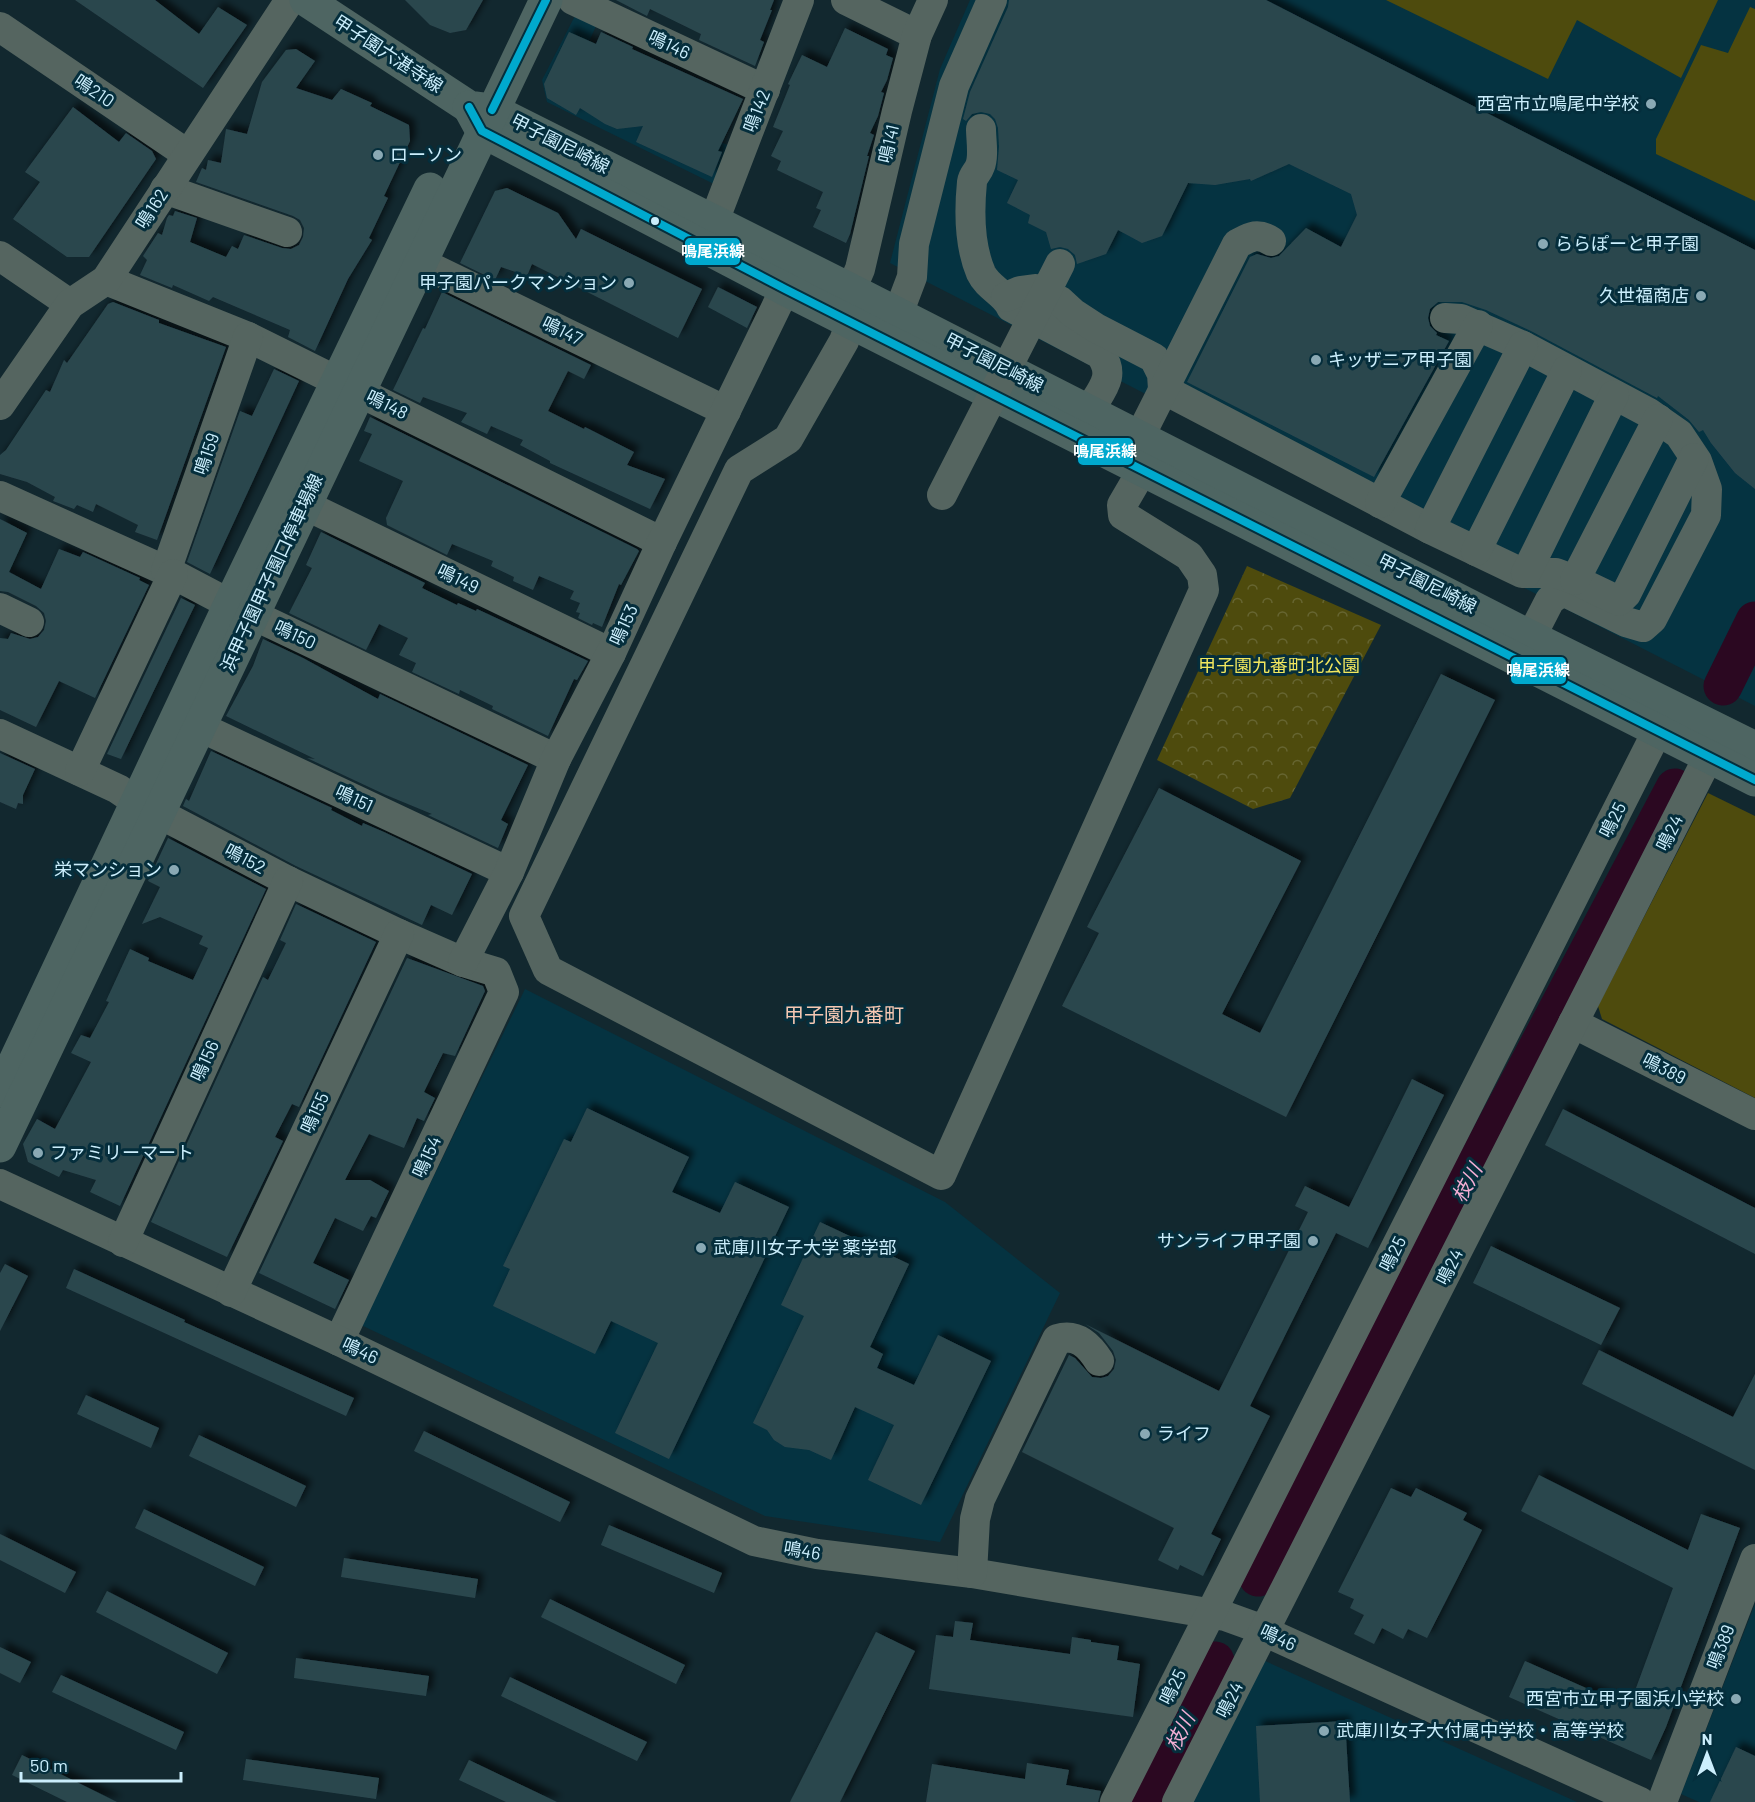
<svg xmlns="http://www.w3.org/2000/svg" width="1755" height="1802" viewBox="0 0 1755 1802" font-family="Barlow,'Noto Sans JP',sans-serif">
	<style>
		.built { fill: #053341 }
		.park { fill: url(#park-crowns) }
		.pitch { fill: #4e4b0d }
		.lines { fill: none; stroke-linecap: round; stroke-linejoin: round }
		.river { stroke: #2b0821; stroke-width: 39 }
		.building { fill: #2c474e; filter: url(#shadow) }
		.minor { stroke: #556560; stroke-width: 30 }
		.major { stroke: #4e6562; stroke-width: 33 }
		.minor-bridge { stroke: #556560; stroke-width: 30 }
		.bus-1-casing { stroke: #052e3c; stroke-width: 12 }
		.bus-1 { stroke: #00a9ce; stroke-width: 8 }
		.poi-dot { fill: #8aa9b4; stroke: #052e3c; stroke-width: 2 }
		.bus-dot { fill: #cbeefc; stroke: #052e3c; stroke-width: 2 }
		.labels { text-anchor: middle; stroke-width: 6; stroke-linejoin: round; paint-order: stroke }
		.street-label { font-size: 18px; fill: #cbeefc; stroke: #052e3c }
		.poi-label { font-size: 18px; fill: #cbeefc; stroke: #052e3c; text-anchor: start }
		.park-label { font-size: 18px; fill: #f2e75e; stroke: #052e3c }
		.neighbourhood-label { font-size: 20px; fill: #f5c7b2; stroke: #052e3c }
		.water-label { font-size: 20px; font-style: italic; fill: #f3aed4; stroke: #052e3c }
		.line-badge { stroke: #052e3c; stroke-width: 2 }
		.badge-label { font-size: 16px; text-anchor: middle; font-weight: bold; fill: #fff }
	</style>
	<defs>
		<pattern id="park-crowns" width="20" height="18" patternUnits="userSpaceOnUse" patternTransform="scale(1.5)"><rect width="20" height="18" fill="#4e4b0d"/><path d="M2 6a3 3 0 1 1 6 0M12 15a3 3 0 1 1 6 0" fill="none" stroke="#666531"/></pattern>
		<filter id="shadow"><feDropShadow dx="5.5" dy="-5.5" stdDeviation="3" flood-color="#0009"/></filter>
	</defs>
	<rect width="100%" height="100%" fill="#12282f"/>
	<g class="built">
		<polygon points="970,0 1755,0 1755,706 890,263 940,69"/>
		<polygon points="577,12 598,21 578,68 729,146 714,184 547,102 542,80"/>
		<polygon points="525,989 945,1202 1060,1293 940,1542 765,1516 361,1325"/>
		<polygon points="1755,1604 1755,1802 1699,1802 1681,1794"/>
		<polygon points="1263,1660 1577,1802 1192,1802"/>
	</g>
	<polygon class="park" points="1247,566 1381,625 1290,798 1253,809 1157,760"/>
	<g class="pitch">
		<polygon points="1386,0 1718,0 1681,78 1577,20 1548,79"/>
		<polygon points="1750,7 1755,9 1755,201 1656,154 1656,139 1701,45 1728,53"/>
		<polygon points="1708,793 1755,816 1755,1098 1602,1019 1598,1006"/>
	</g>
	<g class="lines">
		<g class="river">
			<polyline points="1723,686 1755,621"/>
			<polyline points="1258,1577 1675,788"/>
			<polyline points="1144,1802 1215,1661"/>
		</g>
	</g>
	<g class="building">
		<polygon points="75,0 155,0 199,34 218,7 247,25 203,88"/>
		<polygon points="405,0 483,0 466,30 450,33 430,25"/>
		<polygon points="616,0 774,0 770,10 772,10 760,40 764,42 755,66 699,40 701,34 650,9 647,16"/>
		<polygon points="1009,0 1266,0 1755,250 1755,489 1735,473 1711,443 1703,430 1699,432 1689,420 1658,396 1657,398 1531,331 1486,310 1462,302 1438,302 1430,309 1428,318 1430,326 1437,333 1436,335 1449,341 1374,477 1187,382 1250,257 1257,254 1271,258 1279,256 1306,228 1341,247 1357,215 1351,194 1289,164 1251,181 1250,179 1215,185 1188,183 1162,236 1142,243 1118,230 1106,254 1077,264 1075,255 1068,249 1060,247 1051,249 1046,232 1028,223 1030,215 1007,203 1018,180 997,170 999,147 998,128 995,119 990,114 981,112 972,114 966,121 963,119 970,92 1008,7"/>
		<polygon points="845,28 888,49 886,55 893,58 887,80 881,92 884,93 878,116 870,133 874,135 867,156 869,156 850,234 846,243 813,227 821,210 816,208 823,192 777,170 781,161 771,156 783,131 773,127 790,85 788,84 802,55 827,67"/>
		<polygon points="569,32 596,44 601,32 633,47 632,49 743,99 718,151 722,152 712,177 636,142 643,126 617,129 605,124 580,108 576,115 547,98 544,84"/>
		<polygon points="296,49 315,61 296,88 332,100 341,89 372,103 370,106 409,125 410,141 384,196 388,198 369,238 372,240 348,279 315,351 288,337 290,330 213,297 209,301 173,285 172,288 140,275 147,260 143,256 158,233 162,235 167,218 169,215 173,216 175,211 197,218 190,242 226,257 232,246 238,249 244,235 282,248 291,249 299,245 303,237 304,228 300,220 293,216 196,182 202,168 206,170 208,160 221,163 226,129 247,134 262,82 286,50"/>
		<polygon points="73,107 119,142 126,133 152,151 156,159 89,257 67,257 13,219 40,182 25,172"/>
		<polygon points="507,188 558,213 576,239 581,229 702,289 678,338 532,264 527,276 501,267 495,280 460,263 495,191"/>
		<polygon points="718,287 757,307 747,328 708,307"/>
		<polygon points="442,292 591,365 584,379 568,371 548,411 584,429 585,427 634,452 627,465 665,479 650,509 550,463 550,461 520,445 523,440 491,426 487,434 461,422 467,413 423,397 420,403 393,390 423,328 425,329"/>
		<polygon points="113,302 159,320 159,323 226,347 157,540 135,532 138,525 96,504 93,512 77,505 74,509 53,501 55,497 27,482 0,474 0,455 6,450 46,390 50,392 64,360 67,363 108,304"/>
		<polygon points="274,369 299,381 210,574 187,562 240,411 252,416"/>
		<polygon points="370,417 637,549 639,551 621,585 619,584 602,627 593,623 592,625 578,618 580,613 576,612 580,603 570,599 574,591 539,576 533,590 513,581 514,577 491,566 493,561 452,544 447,555 387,525 386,518 403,481 359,461 372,434 364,431"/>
		<polygon points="0,519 27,533 9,572 41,589 59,549 80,557 83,552 140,578 139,580 149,585 95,698 59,681 36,727 0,710 0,638 8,639 11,633 30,639 38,637 44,630 46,621 44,613 36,606 8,592 0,591"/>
		<polygon points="321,532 425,583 422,588 457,605 458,603 476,611 477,609 588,661 577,680 574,679 548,736 492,709 493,706 460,690 459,694 412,672 416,663 399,655 408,638 379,624 366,650 289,613 312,568 306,565"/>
		<polygon points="181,598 195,605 121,759 107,754"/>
		<polygon points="263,639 303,658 378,699 380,694 528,765 501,820 508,824 498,848 428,815 432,814 386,795 307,758 315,759 226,716 253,666"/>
		<polygon points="1441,674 1495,700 1286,1117 1062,1006 1099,933 1087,927 1159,788 1301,861 1222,1014 1260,1033"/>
		<polygon points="211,751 332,808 331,810 362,826 363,823 384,832 472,874 452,915 431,905 422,925 296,866 183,806 186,799 189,801"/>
		<polygon points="0,753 35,769 23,795 23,804 18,803 16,809 0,802"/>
		<polygon points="168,838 266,889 120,1206 90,1192 96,1180 63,1170 59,1177 28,1162 23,1144 37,1119 55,1129 91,1062 71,1053 81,1035 90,1038 109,1002 106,1001 130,949 149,958 148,961 193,980 208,948 199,944 203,936 160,917 142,924 160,887 148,881"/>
		<polygon points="296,904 376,942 299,1107 292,1104 275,1137 283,1141 227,1257 151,1222 263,977 268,980 286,943 280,940"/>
		<polygon points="407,958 483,986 485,991 455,1056 443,1053 424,1092 435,1098 424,1121 417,1118 404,1148 369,1134 345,1180 370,1180 389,1191 376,1218 371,1216 363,1231 335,1218 313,1263 349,1280 335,1309 259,1273"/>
		<polygon points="1412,1079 1444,1095 1368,1248 1336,1233 1250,1406 1270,1416 1211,1534 1221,1539 1203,1576 1180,1565 1178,1570 1158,1560 1174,1528 1022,1452 1069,1355 1075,1358 1092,1377 1101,1378 1108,1376 1114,1369 1116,1360 1113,1351 1099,1333 1085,1324 1219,1391 1308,1212 1295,1206 1305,1186 1349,1207"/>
		<polygon points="587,1108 689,1157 672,1192 720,1213 735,1182 789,1207 669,1459 615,1433 658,1343 611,1321 595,1354 493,1306 510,1269 503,1266 564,1139 571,1142"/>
		<polygon points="1563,1109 1755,1208 1755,1254 1545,1145"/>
		<polygon points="820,1222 909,1264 870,1347 883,1354 877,1368 914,1385 938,1335 991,1361 921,1505 868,1480 894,1425 855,1407 831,1460 809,1450 785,1447 774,1440 767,1430 753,1423 804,1316 781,1305"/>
		<polygon points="1491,1246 1620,1308 1601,1345 1473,1283"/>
		<polygon points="5,1264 28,1276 0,1331 0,1273"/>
		<polygon points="74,1269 185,1320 184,1322 354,1398 346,1416 66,1288"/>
		<polygon points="1599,1350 1733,1417 1755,1374 1755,1470 1582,1384"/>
		<polygon points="86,1395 159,1428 151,1448 77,1414"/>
		<polygon points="424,1431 570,1502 560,1522 414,1451"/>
		<polygon points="199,1435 306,1486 296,1507 189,1456"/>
		<polygon points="1539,1475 1688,1550 1701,1514 1740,1528 1666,1727 1651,1760 1509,1697 1525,1661 1629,1707 1673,1588 1521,1511"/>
		<polygon points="1391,1488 1411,1497 1416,1488 1467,1513 1463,1520 1482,1530 1427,1638 1408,1629 1403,1639 1382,1628 1374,1644 1354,1634 1364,1615 1350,1608 1354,1599 1338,1592"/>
		<polygon points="144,1509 264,1567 255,1586 135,1528"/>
		<polygon points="609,1525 722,1573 714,1593 601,1545"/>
		<polygon points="0,1534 76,1572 65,1593 0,1560"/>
		<polygon points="344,1558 478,1579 475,1598 341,1577"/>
		<polygon points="107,1591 228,1653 217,1674 96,1612"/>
		<polygon points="550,1599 685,1665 676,1684 541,1617"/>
		<polygon points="955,1621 973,1623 970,1640 1070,1654 1072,1637 1091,1640 1091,1642 1119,1646 1117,1660 1140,1664 1133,1717 929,1689 936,1635 953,1637"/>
		<polygon points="876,1632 915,1651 840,1802 790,1802"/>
		<polygon points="0,1647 31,1662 20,1683 0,1673"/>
		<polygon points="296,1658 429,1676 426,1696 294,1678"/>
		<polygon points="61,1675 184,1732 176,1750 52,1692"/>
		<polygon points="510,1677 647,1742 637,1761 501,1696"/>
		<polygon points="1345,1721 1350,1802 1260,1802 1256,1726"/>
		<polygon points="1736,1747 1755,1756 1755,1802 1710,1802"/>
		<polygon points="22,1755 117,1802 67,1802 12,1775"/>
		<polygon points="246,1759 379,1778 376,1799 243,1780"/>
		<polygon points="469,1760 557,1802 506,1802 459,1780"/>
		<polygon points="1027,1763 1069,1770 1066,1785 1101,1791 1098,1802 926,1802 932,1764 1025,1779"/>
	</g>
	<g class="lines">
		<g class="minor">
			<polyline points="573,0 765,90"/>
			<polyline points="846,0 917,35"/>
			<polyline points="0,27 187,154"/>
			<path d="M981,129C981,139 984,156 980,166C978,172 973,175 972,182C969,212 969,245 981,273C988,288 1005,293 1011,307L1100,354C1117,376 1101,390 1089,411"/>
			<polyline points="165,189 287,232"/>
			<polyline points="714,221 799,0"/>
			<polyline points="399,252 726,411"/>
			<polyline points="0,256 70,304"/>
			<polyline points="106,280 248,337 662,542"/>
			<polyline points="851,290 860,269 897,111 917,35 933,0"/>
			<polyline points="1006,297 1020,291 1035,289 1060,301 1073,313 1096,328 1154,358 1162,374 1163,389 1430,529"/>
			<polyline points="898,314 912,277 914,244 954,86 992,0"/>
			<polyline points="1445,318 1461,319 1523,346 1649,413 1679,434 1697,461 1707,489 1706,515 1652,619 1643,627 1626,622 1563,591 1550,600 1531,637"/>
			<polyline points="851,322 844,341 788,439 739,470 524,916 548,970 941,1175 1204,590 1202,575 1189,556 1123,515 1122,505 1143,469"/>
			<polyline points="1523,346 1430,529 1522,573 1556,573 1575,580 1619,601 1626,594 1694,458"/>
			<polyline points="0,405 70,304 106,280 290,0"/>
			<path d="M1139,438L1237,244C1250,237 1257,232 1271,241"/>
			<polyline points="0,496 173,574 230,604 556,759"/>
			<polyline points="1380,503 1478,325"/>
			<polyline points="305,505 611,653"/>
			<polyline points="1476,551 1567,370"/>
			<polyline points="166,571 248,337"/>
			<polyline points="1526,573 1614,395"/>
			<polyline points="1575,580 1658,419"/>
			<polyline points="0,608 29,622"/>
			<polyline points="198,726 509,872"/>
			<polyline points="0,734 118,789 137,802 288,881 399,934 463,962 496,972 504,992 339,1341"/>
			<polyline points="80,771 173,574"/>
			<polyline points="463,962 509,872 556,759 611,653 662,542 785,289"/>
			<polyline points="1573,1023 1755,1115"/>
			<polyline points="0,1184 339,1341 754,1541 817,1554 972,1573 1225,1616 1250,1625 1640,1802"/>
			<polyline points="123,1242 288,881"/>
			<polyline points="231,1292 399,934"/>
			<path d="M972,1573L975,1519L980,1499L1057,1339C1077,1333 1089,1345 1099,1361"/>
			<polyline points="1115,1802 1668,710"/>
			<polyline points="1177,1802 1719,736"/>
			<polyline points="1662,1802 1755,1559"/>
		</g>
		<g class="major">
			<polyline points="306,0 469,107 492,110 851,290 1531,637 1755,748"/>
			<polyline points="469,107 482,131 785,289 1755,780"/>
			<polyline points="1,1091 230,604 430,189"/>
			<polyline points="0,1146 546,0"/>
		</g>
		<polyline class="minor-bridge" points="942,495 1060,264"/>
		<g class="bus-1-casing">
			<g id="bus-1">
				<polyline points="469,107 482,131 785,289 1755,780"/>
				<polyline points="492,110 546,0"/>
			</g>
		</g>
		<use href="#bus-1" class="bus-1"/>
	</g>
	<g class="poi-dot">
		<circle cx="1651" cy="104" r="6"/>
		<circle cx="378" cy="155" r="6"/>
		<circle cx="1543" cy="244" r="6"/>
		<circle cx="629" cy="283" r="6"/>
		<circle cx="1701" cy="296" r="6"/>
		<circle cx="1316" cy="360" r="6"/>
		<circle cx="174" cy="870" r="6"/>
		<circle cx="38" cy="1153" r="6"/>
		<circle cx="1313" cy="1241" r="6"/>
		<circle cx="701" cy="1248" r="6"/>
		<circle cx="1145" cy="1434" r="6"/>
		<circle cx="1736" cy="1699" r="6"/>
		<circle cx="1324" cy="1731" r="6"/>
	</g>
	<circle class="bus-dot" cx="655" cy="221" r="5"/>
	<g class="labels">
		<g class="street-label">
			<text transform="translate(669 45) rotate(25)" y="6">鳴146</text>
			<text transform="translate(388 54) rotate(33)" y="6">甲子園六湛寺線</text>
			<text transform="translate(94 91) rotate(34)" y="6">鳴210</text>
			<text transform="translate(757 111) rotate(-69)" y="6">鳴142</text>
			<text transform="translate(560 144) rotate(27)" y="6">甲子園尼崎線</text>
			<text transform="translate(889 144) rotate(-77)" y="6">鳴141</text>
			<text transform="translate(152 209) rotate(-57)" y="6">鳴162</text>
			<text transform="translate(562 331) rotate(26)" y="6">鳴147</text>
			<text transform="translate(994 363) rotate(27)" y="6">甲子園尼崎線</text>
			<text transform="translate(387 405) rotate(26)" y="6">鳴148</text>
			<text transform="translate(207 454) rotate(-71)" y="6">鳴159</text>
			<text transform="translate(272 573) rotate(-65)" y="6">浜甲子園甲子園口停車場線</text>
			<text transform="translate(458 579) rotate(26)" y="6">鳴149</text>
			<text transform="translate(1427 584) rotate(27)" y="6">甲子園尼崎線</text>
			<text transform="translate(624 625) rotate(-65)" y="6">鳴153</text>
			<text transform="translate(295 635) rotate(25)" y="6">鳴150</text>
			<text transform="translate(354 799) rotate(25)" y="6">鳴151</text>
			<text transform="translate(1613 820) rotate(-63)" y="6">鳴25</text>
			<text transform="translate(1670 833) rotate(-63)" y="6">鳴24</text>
			<text transform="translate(245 859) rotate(28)" y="6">鳴152</text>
			<text transform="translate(205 1061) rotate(-65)" y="6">鳴156</text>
			<text transform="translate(1664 1069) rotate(27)" y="6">鳴389</text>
			<text transform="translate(315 1113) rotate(-65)" y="6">鳴155</text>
			<text transform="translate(427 1157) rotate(-65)" y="6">鳴154</text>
			<text transform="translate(1393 1254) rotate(-63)" y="6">鳴25</text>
			<text transform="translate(1450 1267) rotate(-63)" y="6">鳴24</text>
			<text transform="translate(360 1351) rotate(25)" y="6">鳴46</text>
			<text transform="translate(802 1551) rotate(10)" y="6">鳴46</text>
			<text transform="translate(1278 1638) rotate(25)" y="6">鳴46</text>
			<text transform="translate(1721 1647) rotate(-69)" y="6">鳴389</text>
			<text transform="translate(1173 1687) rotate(-63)" y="6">鳴25</text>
			<text transform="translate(1230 1700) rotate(-63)" y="6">鳴24</text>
		</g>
		<g class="poi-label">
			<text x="1639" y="110" text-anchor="end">西宮市立鳴尾中学校</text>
			<text x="390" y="161">ローソン</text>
			<text x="1555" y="250">ららぽーと甲子園</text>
			<text x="617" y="289" text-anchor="end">甲子園パークマンション</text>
			<text x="1689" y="302" text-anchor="end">久世福商店</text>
			<text x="1328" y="366">キッザニア甲子園</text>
			<text x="162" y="876" text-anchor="end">栄マンション</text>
			<text x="50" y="1159">ファミリーマート</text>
			<text x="1301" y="1247" text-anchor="end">サンライフ甲子園</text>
			<text x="713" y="1254">武庫川女子大学 薬学部</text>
			<text x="1157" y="1440">ライフ</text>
			<text x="1724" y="1705" text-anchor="end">西宮市立甲子園浜小学校</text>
			<text x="1336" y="1737">武庫川女子大付属中学校・高等学校</text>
		</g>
		<g class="park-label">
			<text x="1279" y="672">甲子園九番町北公園</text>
		</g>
		<g class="neighbourhood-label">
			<text x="844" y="1022">甲子園九番町</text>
		</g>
		<g class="water-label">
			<text transform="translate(1467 1183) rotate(-62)" y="7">枝川</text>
			<text transform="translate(1180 1732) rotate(-63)" y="7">枝川</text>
		</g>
	</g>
	<g class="line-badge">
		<rect x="684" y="237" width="57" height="29" rx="6" fill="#00a9ce"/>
		<rect x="1077" y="437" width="57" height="29" rx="6" fill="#00a9ce"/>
		<rect x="1510" y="656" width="57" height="29" rx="6" fill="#00a9ce"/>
	</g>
	<g class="badge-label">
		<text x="713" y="257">鳴尾浜線</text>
		<text x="1105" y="457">鳴尾浜線</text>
		<text x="1538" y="676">鳴尾浜線</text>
	</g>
	<g transform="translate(1707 1754)" stroke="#052e3c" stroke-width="4.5" paint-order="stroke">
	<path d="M0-4.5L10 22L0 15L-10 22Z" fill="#cbeefc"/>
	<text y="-9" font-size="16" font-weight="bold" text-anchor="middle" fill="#cbeefc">N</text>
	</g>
	<path d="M21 1772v9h160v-9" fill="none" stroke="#cbeefc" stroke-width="3"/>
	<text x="30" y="1772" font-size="18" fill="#cbeefc" stroke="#052e3c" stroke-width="4.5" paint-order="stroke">50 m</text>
</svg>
